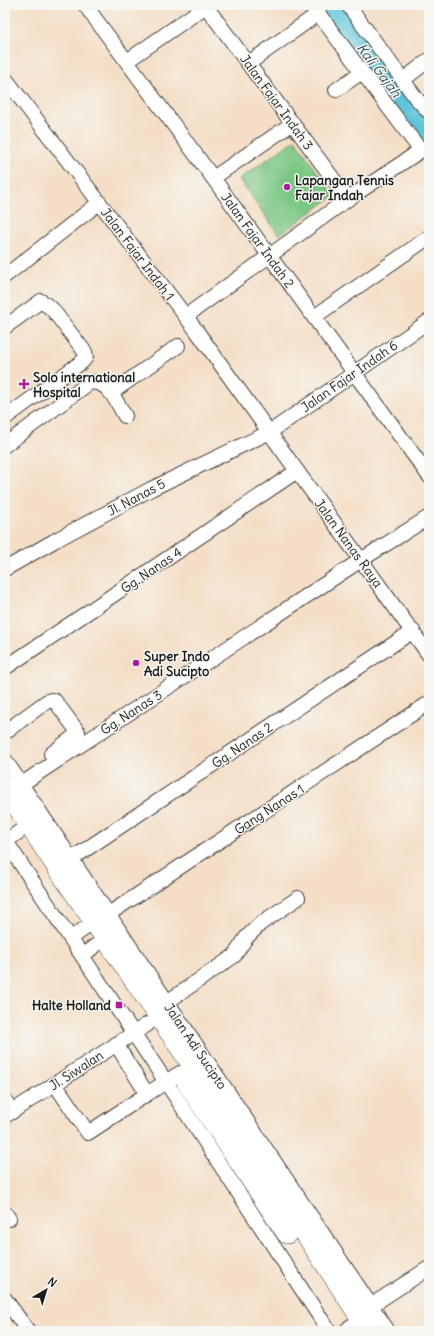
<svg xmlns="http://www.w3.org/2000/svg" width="434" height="1336" viewBox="0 0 434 1336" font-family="Delius,sans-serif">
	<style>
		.green { fill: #7dc785; stroke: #4c7250 }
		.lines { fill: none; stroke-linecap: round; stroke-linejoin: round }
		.river { stroke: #5cc5d9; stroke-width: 22 }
		.minor-casing { stroke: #3c3935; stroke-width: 16 }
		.highway-casing { stroke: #3c3935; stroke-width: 22 }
		.minor { stroke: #fff; stroke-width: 14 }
		.highway { stroke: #fff; stroke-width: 21 }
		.poi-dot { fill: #b5179e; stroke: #f6f6f2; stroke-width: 1.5 }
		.labels { text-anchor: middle; stroke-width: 3; stroke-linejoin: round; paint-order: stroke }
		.street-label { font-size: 13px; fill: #1c1c1c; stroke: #f6f6f2 }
		.poi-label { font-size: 13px; font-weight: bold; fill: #1c1c1c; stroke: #f6f6f2; text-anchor: start }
		.water-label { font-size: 14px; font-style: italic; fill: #32575e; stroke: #f6f6f2 }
	</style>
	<rect width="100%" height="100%" fill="#f6f6f2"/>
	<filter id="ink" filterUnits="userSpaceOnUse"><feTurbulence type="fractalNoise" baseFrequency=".025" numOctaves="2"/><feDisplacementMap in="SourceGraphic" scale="8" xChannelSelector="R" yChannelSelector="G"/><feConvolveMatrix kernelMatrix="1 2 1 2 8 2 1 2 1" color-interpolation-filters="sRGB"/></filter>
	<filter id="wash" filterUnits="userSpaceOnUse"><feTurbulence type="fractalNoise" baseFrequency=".012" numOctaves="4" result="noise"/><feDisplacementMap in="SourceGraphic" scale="16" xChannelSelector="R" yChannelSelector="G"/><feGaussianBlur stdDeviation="0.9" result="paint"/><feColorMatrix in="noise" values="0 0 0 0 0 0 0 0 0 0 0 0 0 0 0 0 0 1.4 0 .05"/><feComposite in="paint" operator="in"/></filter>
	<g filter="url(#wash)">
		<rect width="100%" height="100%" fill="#f4dec5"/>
		<polygon class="green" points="295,140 334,196 279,235 239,179"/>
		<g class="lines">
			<polyline class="river" points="330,5 354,38 429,135"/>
		</g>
	</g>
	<g filter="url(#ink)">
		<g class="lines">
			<g class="minor-casing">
				<g id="minor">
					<polyline points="85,5 213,178 429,476"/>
					<polyline points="205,5 348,199"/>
					<polyline points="312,5 421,151"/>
					<polyline points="348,5 416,98 429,112"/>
					<polyline points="127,61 206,6"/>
					<polyline points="249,63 319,13"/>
					<polyline points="5,78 196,330 429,655"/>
					<polyline points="403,80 429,60"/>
					<polyline points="336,90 362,72"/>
					<polyline points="213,178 293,123"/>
					<polyline points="5,276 99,203"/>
					<polyline points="186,316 348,199 429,145"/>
					<polyline points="314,317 429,237"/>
					<polyline points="5,327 41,301 52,309 85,352 86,357 83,361 5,418"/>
					<polyline points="111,393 178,346"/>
					<path d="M5,445L89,383C108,379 117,403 125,416"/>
					<polyline points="5,569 54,541 151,489 270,432 429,321"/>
					<polyline points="5,668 297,471"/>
					<polyline points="5,732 46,702 51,700 55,701 78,732 77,734 51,754"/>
					<polyline points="5,760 388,1331"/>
					<polyline points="14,789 361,560 429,517"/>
					<polyline points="5,840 166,1082 329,1331"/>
					<polyline points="6,841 19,832"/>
					<polyline points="64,864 413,631"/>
					<polyline points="101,919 429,703"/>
					<polyline points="71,938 84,929"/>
					<polyline points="83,955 95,946"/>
					<polyline points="167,1002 234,956 246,938 260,924 298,898"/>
					<polyline points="55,1084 88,1133 147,1094 116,1044"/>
					<polyline points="147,1094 180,1073"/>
					<polyline points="5,1100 12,1112"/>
					<polyline points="5,1116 148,1024"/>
					<polyline points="5,1213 9,1219"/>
					<polyline points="5,1299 28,1331"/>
					<polyline points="364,1310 429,1268"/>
					<polyline points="346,1331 351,1326"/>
				</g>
			</g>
			<g class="highway-casing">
				<g id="highway">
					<polyline points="5,787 58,868 250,1149 370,1331"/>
					<polyline points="187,1082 287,1233"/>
				</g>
			</g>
			<use href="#minor" class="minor"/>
			<use href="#highway" class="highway"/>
		</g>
	</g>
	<g class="poi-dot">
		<circle cx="287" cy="187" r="4"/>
		<path d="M22 378h4v4h4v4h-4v4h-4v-4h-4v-4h4z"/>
		<circle cx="136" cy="663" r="4"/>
		<rect x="115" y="1001" width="8" height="8" rx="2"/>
	</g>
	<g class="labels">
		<g class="street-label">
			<text transform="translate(277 102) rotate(54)" y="5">Jalan Fajar Indah 3</text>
			<text transform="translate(258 240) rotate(54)" y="5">Jalan Fajar Indah 2</text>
			<text transform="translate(138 254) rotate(53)" y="5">Jalan Fajar Indah 1</text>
			<text transform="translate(349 376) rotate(-35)" y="5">Jalan Fajar Indah 6</text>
			<text transform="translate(136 497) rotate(-28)" y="5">Jl. Nanas 5</text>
			<text transform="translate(349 543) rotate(54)" y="5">Jalan Nanas Raya</text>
			<text transform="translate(151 570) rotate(-34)" y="5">Gg. Nanas 4</text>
			<text transform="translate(131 712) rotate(-33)" y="5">Gg. Nanas 3</text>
			<text transform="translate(242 745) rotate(-34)" y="5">Gg. Nanas 2</text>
			<text transform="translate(269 809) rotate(-33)" y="5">Gang Nanas 1</text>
			<text transform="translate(196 1046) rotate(56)" y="5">Jalan Adi Sucipto</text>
			<text transform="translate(76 1070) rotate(-33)" y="5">Jl. Siwalan</text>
		</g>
		<g class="poi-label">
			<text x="295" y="185">Lapangan Tennis<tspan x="295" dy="15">Fajar Indah</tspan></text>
			<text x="33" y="382">Solo international<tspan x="33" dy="15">Hospital</tspan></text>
			<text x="144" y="661">Super Indo<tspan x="144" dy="15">Adi Sucipto</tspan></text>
			<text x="111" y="1010" text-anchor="end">Halte Holland</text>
		</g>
		<g class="water-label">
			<text transform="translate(379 70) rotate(53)" y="5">Kali Gajah</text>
		</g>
	</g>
	<rect width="434" height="1336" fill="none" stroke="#f6f6f2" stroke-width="20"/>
	<g transform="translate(46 1290) rotate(38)" stroke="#f6f6f2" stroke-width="3" paint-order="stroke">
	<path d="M0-3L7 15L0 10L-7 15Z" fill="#1c1c1c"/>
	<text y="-6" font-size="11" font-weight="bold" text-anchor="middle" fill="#1c1c1c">N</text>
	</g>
</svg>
